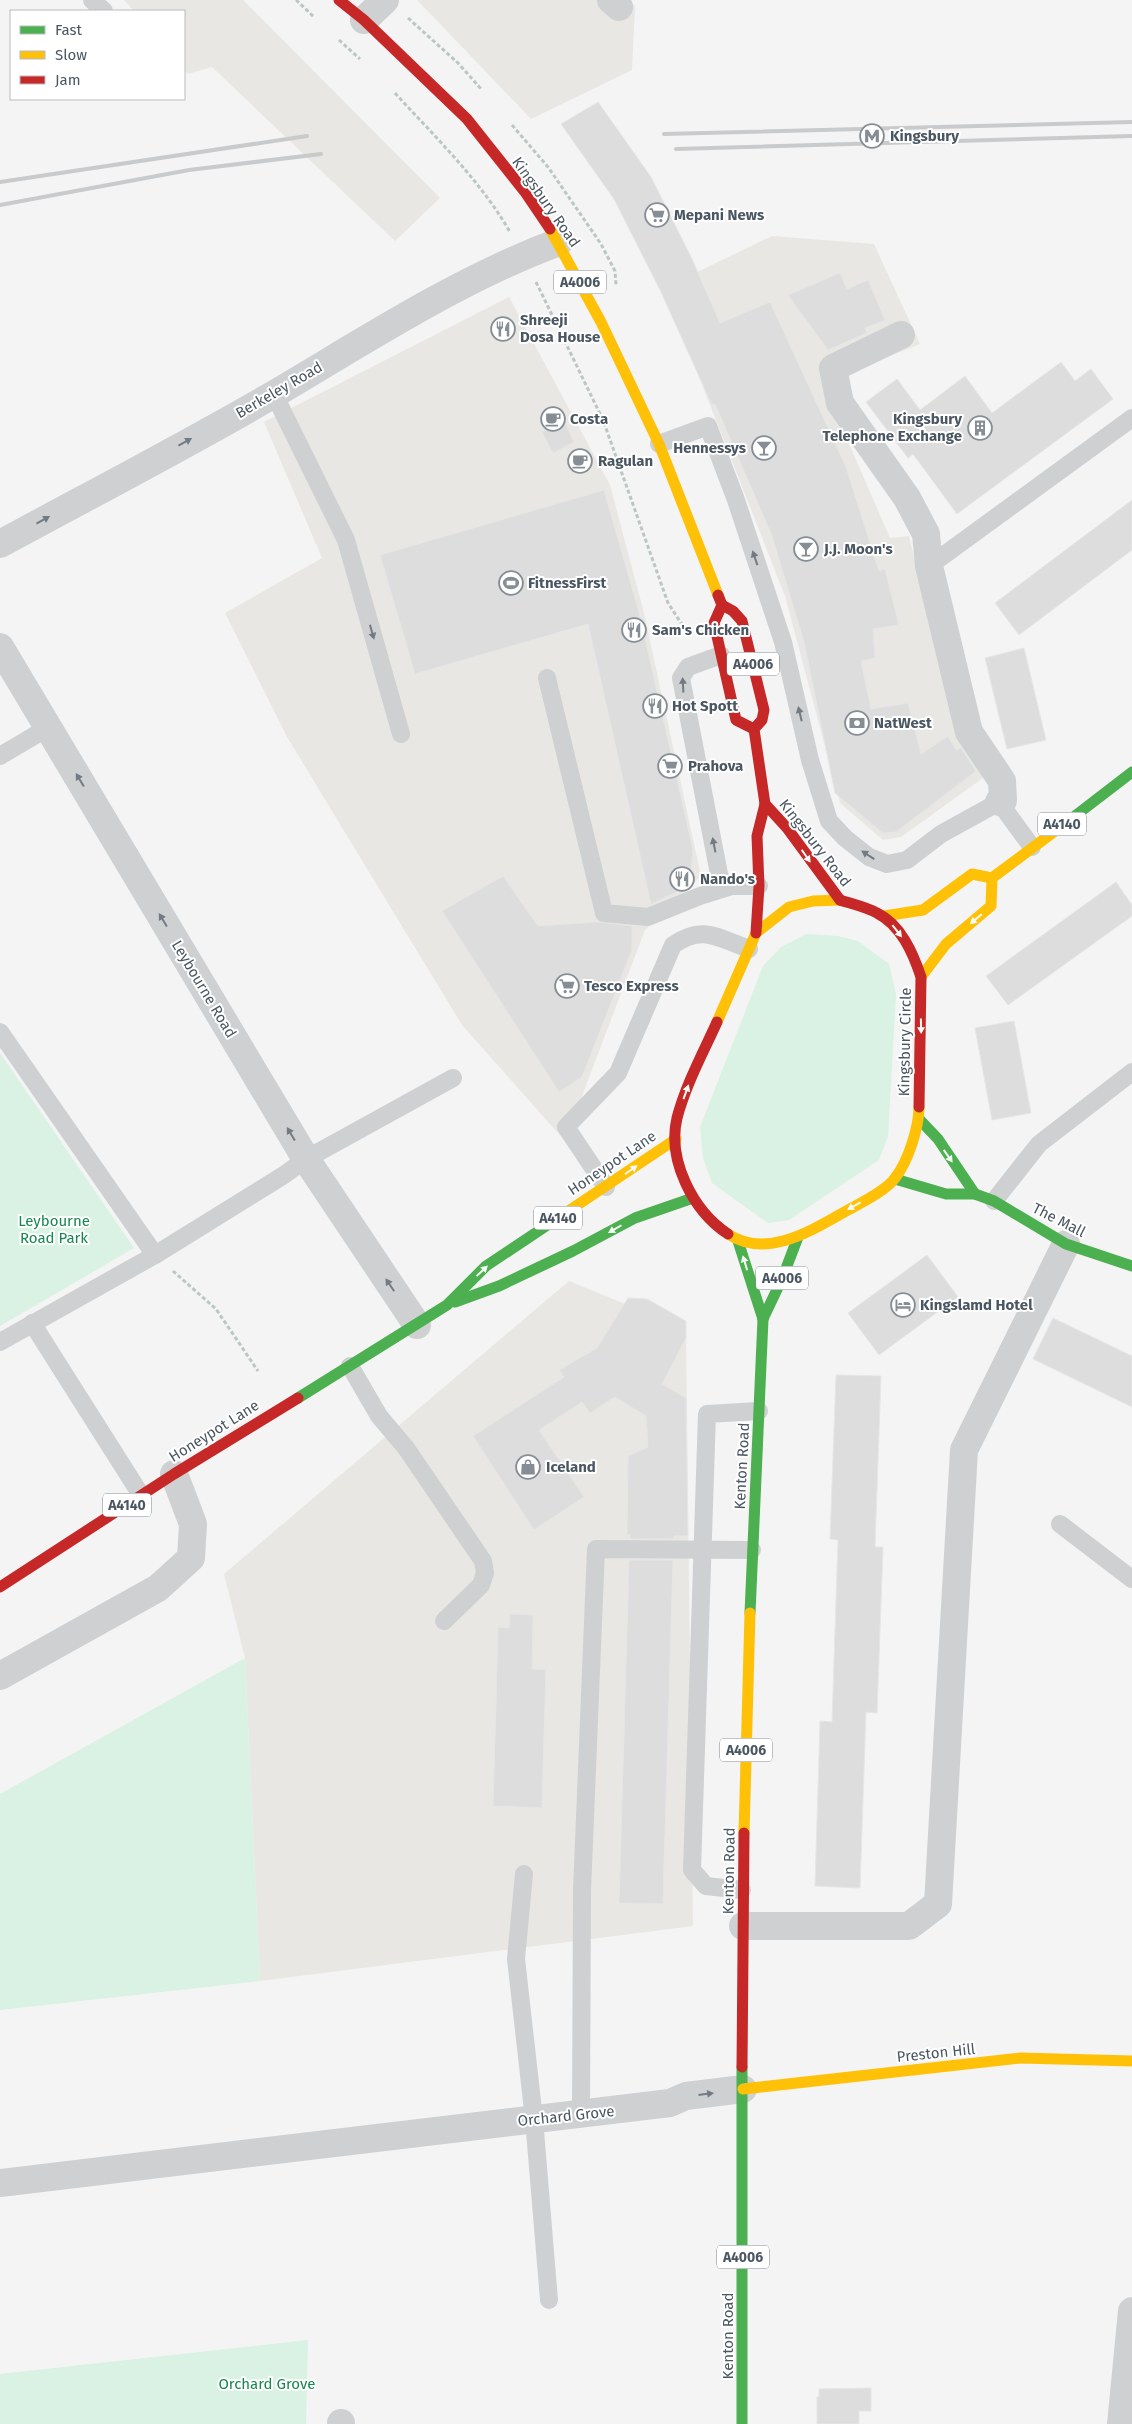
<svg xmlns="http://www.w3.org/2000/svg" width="1132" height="2424" viewBox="0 0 1132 2424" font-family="'Fira Sans',sans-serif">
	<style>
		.commercial { fill: #e8e7e3 }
		.green { fill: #d9f2e3 }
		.building { fill: #ddddde; stroke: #e5e6e7 }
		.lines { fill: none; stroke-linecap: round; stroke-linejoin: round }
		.path { stroke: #bcc7c4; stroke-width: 3; stroke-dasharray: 4 2.5; stroke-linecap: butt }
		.lane { stroke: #ced0d2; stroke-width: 18 }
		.street { stroke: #ced0d2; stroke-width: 28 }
		.fast { stroke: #4caf50; stroke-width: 11 }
		.slow { stroke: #ffc107; stroke-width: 11 }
		.jam { stroke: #c62828; stroke-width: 11 }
		.rail { stroke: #c9cacc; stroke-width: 4 }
		.oneway { fill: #727b83 }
		.oneway2 { fill: #f6fbf6 }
		.labels { text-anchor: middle; stroke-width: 4; stroke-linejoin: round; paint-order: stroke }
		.shield { fill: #fff; stroke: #808990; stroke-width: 1 }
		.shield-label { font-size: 14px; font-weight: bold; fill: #4a5661 }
		.poi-label { font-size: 15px; font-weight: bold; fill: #4a5661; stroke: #fff; text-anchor: start }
		.street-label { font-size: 15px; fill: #4a5661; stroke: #fff }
		.park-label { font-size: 15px; fill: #17864f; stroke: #fff }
	</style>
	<rect width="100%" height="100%" fill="#f4f4f4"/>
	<g class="commercial">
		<polygon points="124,0 243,0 440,198 395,241 212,67 188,74 184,70 184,11 134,11"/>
		<polygon points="417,0 628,0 635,6 632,70 531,119"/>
		<polygon points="772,236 874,244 920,344 838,377 833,407 890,538 909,536 955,731 983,778 901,837 883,840 840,803 785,596 664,288"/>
		<polygon points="509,297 610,485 644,613 701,876 645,930 565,1141 462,1025 287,737 225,613 322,558 264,422"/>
		<polygon points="569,1281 686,1329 693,1926 260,1981 245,1658 224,1574"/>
	</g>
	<g class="green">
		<polygon points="806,934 838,936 858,941 889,964 896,994 888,1137 879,1160 789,1220 768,1223 712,1183 703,1158 700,1127 763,966 781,947"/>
		<polygon points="0,1053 134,1248 0,1326"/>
		<polygon points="245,1658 260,1981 0,2010 0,1794"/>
		<polygon points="308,2340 306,2424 0,2424 0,2374"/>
	</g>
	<g class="building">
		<polygon points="598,102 651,177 692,259 720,323 770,302 846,467 879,571 885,569 899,625 873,629 875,658 861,661 871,709 908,703 921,754 948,736 956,750 961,748 976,771 896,832 883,833 835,793 804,642 772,536 715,404 712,405 661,292 614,199 561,124"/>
		<polygon points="840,273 847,289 868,280 885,320 865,328 867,333 828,350 788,295"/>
		<polygon points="1061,362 1075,381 1091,369 1113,399 957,514 913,454 908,458 866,402 897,379 920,410 965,376 992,413"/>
		<polygon points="564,421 574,442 553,453 542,432"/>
		<polygon points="604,490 639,612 693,849 691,872 681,890 651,904 588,624 415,674 380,555"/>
		<polygon points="1132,500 1132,550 1019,635 995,603"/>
		<polygon points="1024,648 1046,740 1007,749 985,658"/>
		<polygon points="503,876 538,926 599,922 632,926 632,950 582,1077 559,1092 442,911"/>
		<polygon points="1116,882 1132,905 1132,916 1008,1005 986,976"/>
		<polygon points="1014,1021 1031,1113 992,1120 975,1028"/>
		<polygon points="927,1255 958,1297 879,1355 848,1313"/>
		<polygon points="628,1298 647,1299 686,1321 686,1338 662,1384 686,1398 688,1536 674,1536 674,1539 630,1539 630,1535 627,1535 628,1456 648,1447 646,1416 615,1397 590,1413 582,1402 539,1430 584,1497 534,1530 473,1436 564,1377 559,1370 597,1348"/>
		<polygon points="1053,1318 1132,1356 1132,1407 1033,1359"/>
		<polygon points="836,1375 881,1376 875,1547 883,1547 877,1713 866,1712 860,1888 815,1886 820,1721 832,1722 838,1540 830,1539"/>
		<polygon points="629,1560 673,1560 663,1904 619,1903"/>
		<polygon points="510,1614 533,1615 532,1669 546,1670 542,1808 493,1806 498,1627 509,1628"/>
		<polygon points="871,2388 871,2411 859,2411 859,2424 817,2424 817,2397 819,2397 819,2389"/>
	</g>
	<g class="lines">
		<g class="path">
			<polyline points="296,0 314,17"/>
			<polyline points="408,18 458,63 482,90"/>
			<polyline points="339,40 360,59"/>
			<path d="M395,93C435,137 480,180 510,232"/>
			<polyline points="512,125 548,167 601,244 615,271 616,285"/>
			<polyline points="536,282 603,420 668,603 685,629"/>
			<polyline points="173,1271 216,1309 258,1371"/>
		</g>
		<g class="lane">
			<polyline points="92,0 104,11"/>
			<polyline points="274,394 346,540 401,734"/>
			<polyline points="659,444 708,426 736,500 783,642 810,760 829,821 845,838 869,857 887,864 907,860 941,834 999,802 1032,847"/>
			<polyline points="929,566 1132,418"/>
			<polyline points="721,655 688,667 681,678 720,879 732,886"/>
			<polyline points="547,678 604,913 648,917 700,896 732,886 759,886"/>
			<polyline points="0,756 49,727"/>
			<polyline points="0,1032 155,1255"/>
			<path d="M606,1187L566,1127L618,1073L673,945C703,924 718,938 749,949"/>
			<polyline points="994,1201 1039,1144 1132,1072"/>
			<polyline points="32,1323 141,1495"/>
			<polyline points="0,1342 155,1255 284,1175 306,1159 453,1078"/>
			<polyline points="350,1366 379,1416 406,1448 483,1561 485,1573 481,1585 444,1621"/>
			<polyline points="1060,1524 1132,1579"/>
			<polyline points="524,1874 516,1959 534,2119 549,2300"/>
			<polyline points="742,1890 706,1886 692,1870 707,1414 759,1411"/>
			<polyline points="581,2113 582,1891 596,1549 752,1550"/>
		</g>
		<g class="street">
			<polyline points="611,0 619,7"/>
			<polyline points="364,20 385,0"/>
			<polyline points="901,335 833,368 840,403 907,498 926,534 929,566 969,732 1002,781 1003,800 999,802"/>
			<path d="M0,544C92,494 185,446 276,393C366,340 461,278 559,242"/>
			<polyline points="0,647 306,1159 417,1325"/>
			<polyline points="0,1676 158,1588 191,1558 193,1524 174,1474"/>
			<polyline points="743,1926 909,1926 938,1904 964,1450 1066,1244"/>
			<polyline points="0,2183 670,2103 686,2096 743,2089"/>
			<polyline points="341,2423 341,2424"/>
			<polyline points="1121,2424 1132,2311"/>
		</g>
		<g class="fast">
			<polyline points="1071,819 1132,772"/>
			<polyline points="919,1119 938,1139 975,1194"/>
			<polyline points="895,1179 946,1194 975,1194 994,1201 1066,1244 1132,1266"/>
			<polyline points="738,1241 763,1319 750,1613"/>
			<polyline points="455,1302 499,1286 573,1251 635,1218 693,1198"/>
			<polyline points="763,1319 782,1279 798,1237"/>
			<polyline points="298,1398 447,1305 486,1266 549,1224"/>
			<polyline points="742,2067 742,2424"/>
		</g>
		<g class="slow">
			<polyline points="550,229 601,322 659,444 718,595"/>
			<polyline points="884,916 923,910 972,874 992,878"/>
			<polyline points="921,977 946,944 991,906 992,878 1071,819"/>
			<polyline points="717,1022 756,933 789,907 813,901 840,900"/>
			<polyline points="549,1224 676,1139"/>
			<path d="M728,1234C767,1260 814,1229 848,1210C861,1203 887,1190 895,1178C908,1162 919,1127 919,1107"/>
			<polyline points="744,1833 750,1613"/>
			<polyline points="743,2089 1021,2058 1132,2061"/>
		</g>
		<g class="jam">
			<polyline points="339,0 364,20 467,119 525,192 550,229"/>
			<polyline points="718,595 722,605 733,611 742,621 764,710 762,720 754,729 765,804 757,836 759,886 756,933"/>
			<polyline points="722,605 714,623 736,720 754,729"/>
			<polyline points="765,804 787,828 840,900"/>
			<path d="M840,900C852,904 866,907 877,913C901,925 913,953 921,977L919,1107"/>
			<path d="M717,1022C703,1053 686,1084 677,1118C667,1160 693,1211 728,1234"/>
			<polyline points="0,1587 174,1474 298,1398"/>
			<polyline points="742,2067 744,1833"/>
		</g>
		<g class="rail">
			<polyline points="664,134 1132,122"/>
			<polyline points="676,149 1132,136"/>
			<polyline points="0,182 307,136"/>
			<polyline points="0,205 189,170 321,154"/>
		</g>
	</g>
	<defs><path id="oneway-solid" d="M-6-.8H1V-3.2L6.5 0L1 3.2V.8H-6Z" transform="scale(1.25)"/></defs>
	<g class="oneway">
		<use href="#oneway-solid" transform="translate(185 442) rotate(-29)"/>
		<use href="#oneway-solid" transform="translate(43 520) rotate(-29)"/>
		<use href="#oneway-solid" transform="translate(755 558) rotate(-109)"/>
		<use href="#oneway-solid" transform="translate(372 632) rotate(74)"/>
		<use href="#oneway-solid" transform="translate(683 685) rotate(-93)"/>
		<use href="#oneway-solid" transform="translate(800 714) rotate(-103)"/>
		<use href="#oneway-solid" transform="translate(80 780) rotate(-121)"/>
		<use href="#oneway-solid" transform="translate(714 845) rotate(-101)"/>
		<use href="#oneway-solid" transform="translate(868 855) rotate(-147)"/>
		<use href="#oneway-solid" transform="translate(163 920) rotate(-121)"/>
		<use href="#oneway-solid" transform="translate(291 1134) rotate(-121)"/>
		<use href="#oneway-solid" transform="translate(390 1285) rotate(-124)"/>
		<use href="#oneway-solid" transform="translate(706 2094) rotate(-7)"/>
	</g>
	<g class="oneway2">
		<use href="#oneway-solid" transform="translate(806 856) rotate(55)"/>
		<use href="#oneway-solid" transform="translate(976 919) rotate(140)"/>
		<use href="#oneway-solid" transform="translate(897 931) rotate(52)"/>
		<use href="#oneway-solid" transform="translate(921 1026) rotate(89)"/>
		<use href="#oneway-solid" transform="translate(686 1092) rotate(-70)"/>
		<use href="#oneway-solid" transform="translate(948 1156) rotate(55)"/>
		<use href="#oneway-solid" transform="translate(631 1170) rotate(-35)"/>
		<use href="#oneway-solid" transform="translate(854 1206) rotate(151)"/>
		<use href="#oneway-solid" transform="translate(615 1229) rotate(150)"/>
		<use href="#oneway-solid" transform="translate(745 1263) rotate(-107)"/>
		<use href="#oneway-solid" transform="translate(482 1271) rotate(-43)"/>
	</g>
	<defs>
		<g id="metro-ring" transform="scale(1.25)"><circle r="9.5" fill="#fff" stroke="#868d94" stroke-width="1.5"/><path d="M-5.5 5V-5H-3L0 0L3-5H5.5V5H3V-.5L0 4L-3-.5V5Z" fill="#868d94"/></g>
		<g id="supermarket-ring" transform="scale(1.25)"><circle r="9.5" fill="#fff" stroke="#868d94" stroke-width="1.5"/><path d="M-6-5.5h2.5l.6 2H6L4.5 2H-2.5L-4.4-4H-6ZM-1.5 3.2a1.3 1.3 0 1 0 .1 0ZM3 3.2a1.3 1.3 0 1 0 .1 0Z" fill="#868d94"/></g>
		<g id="restaurant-ring" transform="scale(1.25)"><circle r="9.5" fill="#fff" stroke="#868d94" stroke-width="1.5"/><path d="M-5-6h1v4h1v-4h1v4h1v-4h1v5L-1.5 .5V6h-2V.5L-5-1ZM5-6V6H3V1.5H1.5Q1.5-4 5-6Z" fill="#868d94"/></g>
		<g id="cafe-ring" transform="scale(1.25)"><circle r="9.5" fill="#fff" stroke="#868d94" stroke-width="1.5"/><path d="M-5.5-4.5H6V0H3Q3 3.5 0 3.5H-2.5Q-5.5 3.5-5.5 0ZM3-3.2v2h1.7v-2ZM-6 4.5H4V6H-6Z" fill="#868d94"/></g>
		<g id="building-ring" transform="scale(1.25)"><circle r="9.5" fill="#fff" stroke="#868d94" stroke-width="1.5"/><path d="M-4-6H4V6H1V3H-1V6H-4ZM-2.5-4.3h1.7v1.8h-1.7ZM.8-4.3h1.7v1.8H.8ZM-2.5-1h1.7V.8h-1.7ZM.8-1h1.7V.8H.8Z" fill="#868d94"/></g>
		<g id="bar-ring" transform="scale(1.25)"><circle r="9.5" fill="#fff" stroke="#868d94" stroke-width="1.5"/><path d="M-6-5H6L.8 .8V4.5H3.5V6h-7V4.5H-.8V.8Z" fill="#868d94"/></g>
		<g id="stadium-ring" transform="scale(1.25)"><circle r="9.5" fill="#fff" stroke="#868d94" stroke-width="1.5"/><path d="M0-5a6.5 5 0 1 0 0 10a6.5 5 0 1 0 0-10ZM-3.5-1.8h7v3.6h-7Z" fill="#868d94"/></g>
		<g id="bank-ring" transform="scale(1.25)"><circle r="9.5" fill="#fff" stroke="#868d94" stroke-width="1.5"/><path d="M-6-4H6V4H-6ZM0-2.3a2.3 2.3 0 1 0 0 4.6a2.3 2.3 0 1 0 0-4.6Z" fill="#868d94"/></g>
		<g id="hotel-ring" transform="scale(1.25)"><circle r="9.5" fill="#fff" stroke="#868d94" stroke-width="1.5"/><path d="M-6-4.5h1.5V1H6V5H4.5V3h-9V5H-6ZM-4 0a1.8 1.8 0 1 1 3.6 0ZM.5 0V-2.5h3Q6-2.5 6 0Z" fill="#868d94"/></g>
		<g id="shop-ring" transform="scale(1.25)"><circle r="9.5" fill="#fff" stroke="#868d94" stroke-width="1.5"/><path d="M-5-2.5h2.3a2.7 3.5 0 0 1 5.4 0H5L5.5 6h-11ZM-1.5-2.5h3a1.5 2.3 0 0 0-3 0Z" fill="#868d94"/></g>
	</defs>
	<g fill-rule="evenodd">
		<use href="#metro-ring" x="872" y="136"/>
		<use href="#supermarket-ring" x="657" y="215"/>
		<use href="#restaurant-ring" x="503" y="329"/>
		<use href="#cafe-ring" x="553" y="419"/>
		<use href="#building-ring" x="980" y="428"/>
		<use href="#bar-ring" x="764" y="448"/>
		<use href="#cafe-ring" x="580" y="461"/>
		<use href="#bar-ring" x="806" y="549"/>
		<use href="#stadium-ring" x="511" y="583"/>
		<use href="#restaurant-ring" x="634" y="630"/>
		<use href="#restaurant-ring" x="655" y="706"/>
		<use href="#bank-ring" x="857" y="723"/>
		<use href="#supermarket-ring" x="670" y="766"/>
		<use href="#restaurant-ring" x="682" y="879"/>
		<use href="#supermarket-ring" x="567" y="986"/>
		<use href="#hotel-ring" x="903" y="1305"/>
		<use href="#shop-ring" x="528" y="1467"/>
	</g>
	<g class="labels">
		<g class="shield">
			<rect x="554" y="270.5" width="52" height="23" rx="4"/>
			<rect x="727" y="652.5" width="52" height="23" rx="4"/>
			<rect x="1038" y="812.5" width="48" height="23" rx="4"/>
			<rect x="534" y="1206.5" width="48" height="23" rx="4"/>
			<rect x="756" y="1266.5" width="52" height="23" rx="4"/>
			<rect x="103" y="1493.5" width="48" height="23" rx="4"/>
			<rect x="720" y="1738.5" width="52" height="23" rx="4"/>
			<rect x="717" y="2245.5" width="52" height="23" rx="4"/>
		</g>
		<g class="shield-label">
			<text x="580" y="287">A4006</text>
			<text x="753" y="669">A4006</text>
			<text x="1062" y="829">A4140</text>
			<text x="558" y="1223">A4140</text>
			<text x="782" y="1283">A4006</text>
			<text x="127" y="1510">A4140</text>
			<text x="746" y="1755">A4006</text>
			<text x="743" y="2262">A4006</text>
		</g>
		<g class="poi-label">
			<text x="890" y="141">Kingsbury</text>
			<text x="674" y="220">Mepani News</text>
			<text x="520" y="325">Shreeji<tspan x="520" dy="17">Dosa House</tspan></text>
			<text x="570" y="424">Costa</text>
			<text x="962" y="424" text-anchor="end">Kingsbury<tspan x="962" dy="17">Telephone Exchange</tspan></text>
			<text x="746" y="453" text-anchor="end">Hennessys</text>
			<text x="598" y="466">Ragulan</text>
			<text x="824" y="554">J.J. Moon's</text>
			<text x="528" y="588">FitnessFirst</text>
			<text x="652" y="635">Sam's Chicken</text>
			<text x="672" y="711">Hot Spott</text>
			<text x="874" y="728">NatWest</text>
			<text x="688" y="771">Prahova</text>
			<text x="700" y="884">Nando's</text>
			<text x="584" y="991">Tesco Express</text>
			<text x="920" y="1310">Kingslamd Hotel</text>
			<text x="546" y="1472">Iceland</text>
		</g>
		<g class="street-label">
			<text transform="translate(546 202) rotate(55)" y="5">Kingsbury Road</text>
			<text transform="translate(279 390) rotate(-30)" y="5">Berkeley Road</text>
			<text transform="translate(815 843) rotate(52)" y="5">Kingsbury Road</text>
			<text transform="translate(204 989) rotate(59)" y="5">Leybourne Road</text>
			<text transform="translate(905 1042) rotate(-89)" y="5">Kingsbury Circle</text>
			<text transform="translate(612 1163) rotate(-34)" y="5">Honeypot Lane</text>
			<text transform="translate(1059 1220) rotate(27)" y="5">The Mall</text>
			<text transform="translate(214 1431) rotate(-32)" y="5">Honeypot Lane</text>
			<text transform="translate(742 1466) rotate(-87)" y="5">Kenton Road</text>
			<text transform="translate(729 1871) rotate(-89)" y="5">Kenton Road</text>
			<text transform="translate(936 2053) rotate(-6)" y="5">Preston Hill</text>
			<text transform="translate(566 2116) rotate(-6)" y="5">Orchard Grove</text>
			<text transform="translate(728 2336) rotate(-90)" y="5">Kenton Road</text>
		</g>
		<g class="park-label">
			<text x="54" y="1226">Leybourne<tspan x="54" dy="17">Road Park</tspan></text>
			<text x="267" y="2389">Orchard Grove</text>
		</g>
	</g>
	<rect x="10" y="10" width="175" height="90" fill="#ffffff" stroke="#b7bbc0"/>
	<rect x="20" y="26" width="25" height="8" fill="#4caf50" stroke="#b7bbc0"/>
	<text x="55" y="35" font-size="15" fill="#4a5661">Fast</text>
	<rect x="20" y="51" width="25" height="8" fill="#ffc107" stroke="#b7bbc0"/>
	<text x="55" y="60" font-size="15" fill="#4a5661">Slow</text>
	<rect x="20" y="76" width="25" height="8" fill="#c62828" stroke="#b7bbc0"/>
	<text x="55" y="85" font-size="15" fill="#4a5661">Jam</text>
</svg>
